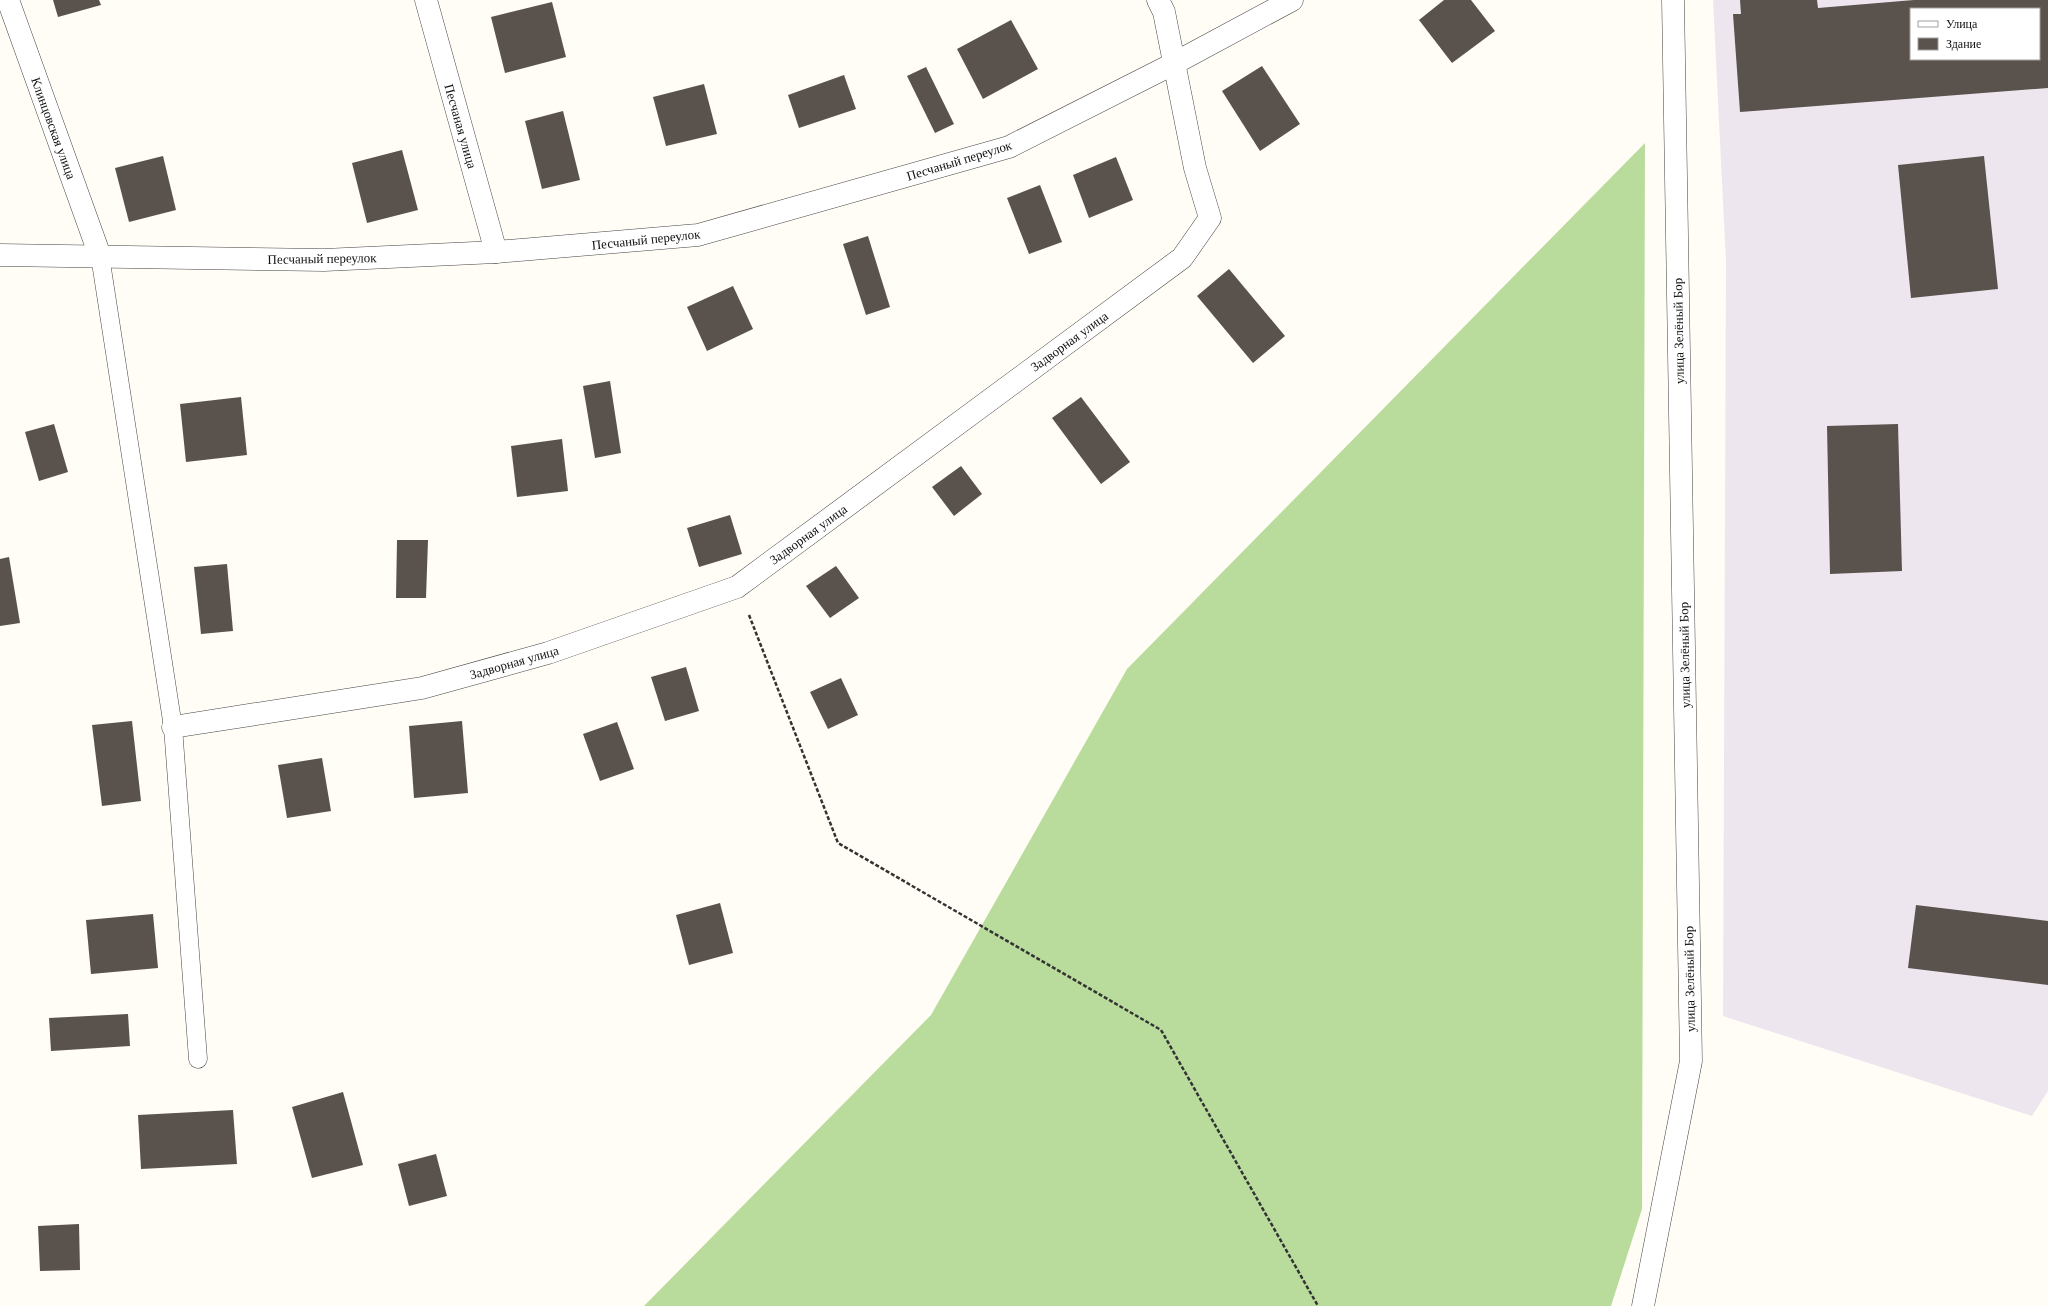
<svg xmlns="http://www.w3.org/2000/svg" width="2048" height="1306" viewBox="0 0 2048 1306" font-family="Georgia,serif">
	<style>
		.industrial { fill: #eee6ef; fill-rule: evenodd }
		.forest { fill: #b9dc9c }
		.building { fill: #5a524d; fill-rule: evenodd }
		.lines { fill: none; stroke-linecap: round; stroke-linejoin: round }
		.service-casing { stroke: #444; stroke-width: 19 }
		.minor-casing { stroke: #444; stroke-width: 23 }
		.tertiary-casing { stroke: #444; stroke-width: 23 }
		.path { stroke: #333; stroke-width: 2.5; stroke-dasharray: 4 2; stroke-linecap: butt }
		.service { stroke: #fff; stroke-width: 18 }
		.minor { stroke: #fff; stroke-width: 22 }
		.tertiary { stroke: #fff; stroke-width: 22 }
		.labels { text-anchor: middle; stroke-width: 4; stroke-linejoin: round; paint-order: stroke }
		.street-label { font-size: 13px; fill: #111; stroke: #fff }
	</style>
	<rect width="100%" height="100%" fill="#fffdf5"/>
	<path class="industrial" d="M1713,0H2048V1091L2032,1116L1723,1016L1726,262ZM1911,9H2039V59H1911Z"/>
	<polygon class="forest" points="1645,143 1642,1209 1611,1306 644,1306 931,1015 1127,669"/>
	<g class="building">
		<polygon points="53,0 99,0 101,5 58,17"/>
		<polygon points="1444,0 1471,0 1495,31 1452,63 1419,20"/>
		<path d="M1740,0H1817L1818,8L1914,0H2048V88L1740,112L1733,14H1741ZM1911,9H2039V59H1911Z"/>
		<polygon points="552,2 566,57 505,73 491,17"/>
		<polygon points="1011,20 1038,69 983,99 957,49"/>
		<polygon points="1262,66 1300,124 1260,151 1222,91"/>
		<polygon points="926,67 954,124 935,133 907,76"/>
		<polygon points="844,75 856,109 799,128 788,95"/>
		<polygon points="704,84 717,134 666,146 653,97"/>
		<polygon points="563,111 580,180 542,189 525,121"/>
		<polygon points="402,150 418,210 367,223 352,163"/>
		<polygon points="163,156 176,210 129,222 115,168"/>
		<polygon points="1984,156 1998,289 1911,298 1898,165"/>
		<polygon points="1116,157 1133,200 1089,218 1073,175"/>
		<polygon points="1040,185 1062,242 1029,254 1007,198"/>
		<polygon points="868,236 890,307 866,315 843,244"/>
		<polygon points="1229,269 1285,336 1253,363 1197,296"/>
		<polygon points="733,286 753,329 707,351 687,307"/>
		<polygon points="610,381 621,453 595,458 583,386"/>
		<polygon points="241,397 247,455 186,462 180,404"/>
		<polygon points="1081,397 1130,462 1101,484 1052,418"/>
		<polygon points="54,424 68,472 39,481 25,432"/>
		<polygon points="1898,424 1902,571 1830,574 1827,426"/>
		<polygon points="562,439 568,491 517,497 511,446"/>
		<polygon points="961,466 982,494 954,516 932,487"/>
		<polygon points="730,515 742,554 699,567 687,528"/>
		<polygon points="397,540 428,540 426,598 396,598"/>
		<polygon points="9,557 20,623 0,626 0,559"/>
		<polygon points="227,564 233,631 201,634 194,567"/>
		<polygon points="836,566 859,598 830,618 806,586"/>
		<polygon points="686,667 699,711 665,721 651,677"/>
		<polygon points="841,678 858,715 828,729 810,692"/>
		<polygon points="132,721 141,801 102,806 92,725"/>
		<polygon points="462,721 468,793 414,798 409,726"/>
		<polygon points="617,722 634,769 600,781 583,734"/>
		<polygon points="322,758 331,811 287,818 278,765"/>
		<polygon points="720,903 733,953 689,965 676,915"/>
		<polygon points="1916,905 2048,921 2048,985 1908,968"/>
		<polygon points="153,914 158,968 91,974 86,920"/>
		<polygon points="128,1014 130,1046 51,1051 49,1018"/>
		<polygon points="343,1092 363,1165 312,1178 292,1107"/>
		<polygon points="233,1110 237,1164 141,1169 138,1115"/>
		<polygon points="436,1154 447,1196 409,1206 398,1164"/>
		<polygon points="79,1224 80,1270 40,1271 38,1226"/>
	</g>
	<g class="lines">
		<g class="service-casing">
			<polyline id="service" points="100,256 173,727 198,1059"/>
		</g>
		<g class="minor-casing">
			<g id="minor">
				<polyline points="8,0 100,256"/>
				<polyline points="426,0 496,252"/>
				<polyline points="173,727 422,688 548,653 737,587 1182,258 1210,218 1195,168 1164,12 1158,0"/>
			</g>
		</g>
		<g class="tertiary-casing">
			<g id="tertiary">
				<polyline points="0,255 324,260 496,252 698,235 1009,147 1173,64 1292,0"/>
				<polyline points="1643,1306 1691,1061 1673,0"/>
			</g>
		</g>
		<polyline class="path" points="749,615 838,843 1161,1030 1318,1306"/>
		<use href="#service" class="service"/>
		<use href="#minor" class="minor"/>
		<use href="#tertiary" class="tertiary"/>
	</g>
	<g class="labels">
		<g class="street-label">
			<text transform="translate(461 126) rotate(74)" y="5">Песчаная улица</text>
			<text transform="translate(54 128) rotate(70)" y="5">Клинцовская улица</text>
			<text transform="translate(959 160) rotate(-17)" y="5">Песчаный переулок</text>
			<text transform="translate(646 239) rotate(-6)" y="5">Песчаный переулок</text>
			<text transform="translate(322 258) rotate(-1)" y="5">Песчаный переулок</text>
			<text transform="translate(1678 331) rotate(-91)" y="5">улица Зелёный Бор</text>
			<text transform="translate(1069 341) rotate(-36)" y="5">Задворная улица</text>
			<text transform="translate(808 534) rotate(-36)" y="5">Задворная улица</text>
			<text transform="translate(1684 655) rotate(-91)" y="5">улица Зелёный Бор</text>
			<text transform="translate(514 662) rotate(-16)" y="5">Задворная улица</text>
			<text transform="translate(1689 979) rotate(-91)" y="5">улица Зелёный Бор</text>
		</g>
	</g>
	<rect x="1910" y="8" width="130" height="52" fill="#ffffff" stroke="#a0a0a0"/>
	<rect x="1918" y="21" width="20" height="6" fill="#ffffff" stroke="#a0a0a0"/>
	<text x="1946" y="28" font-size="12" fill="#111111">Улица</text>
	<rect x="1918" y="38" width="20" height="12" fill="#5a524d" stroke="#a0a0a0"/>
	<text x="1946" y="48" font-size="12" fill="#111111">Здание</text>
</svg>
